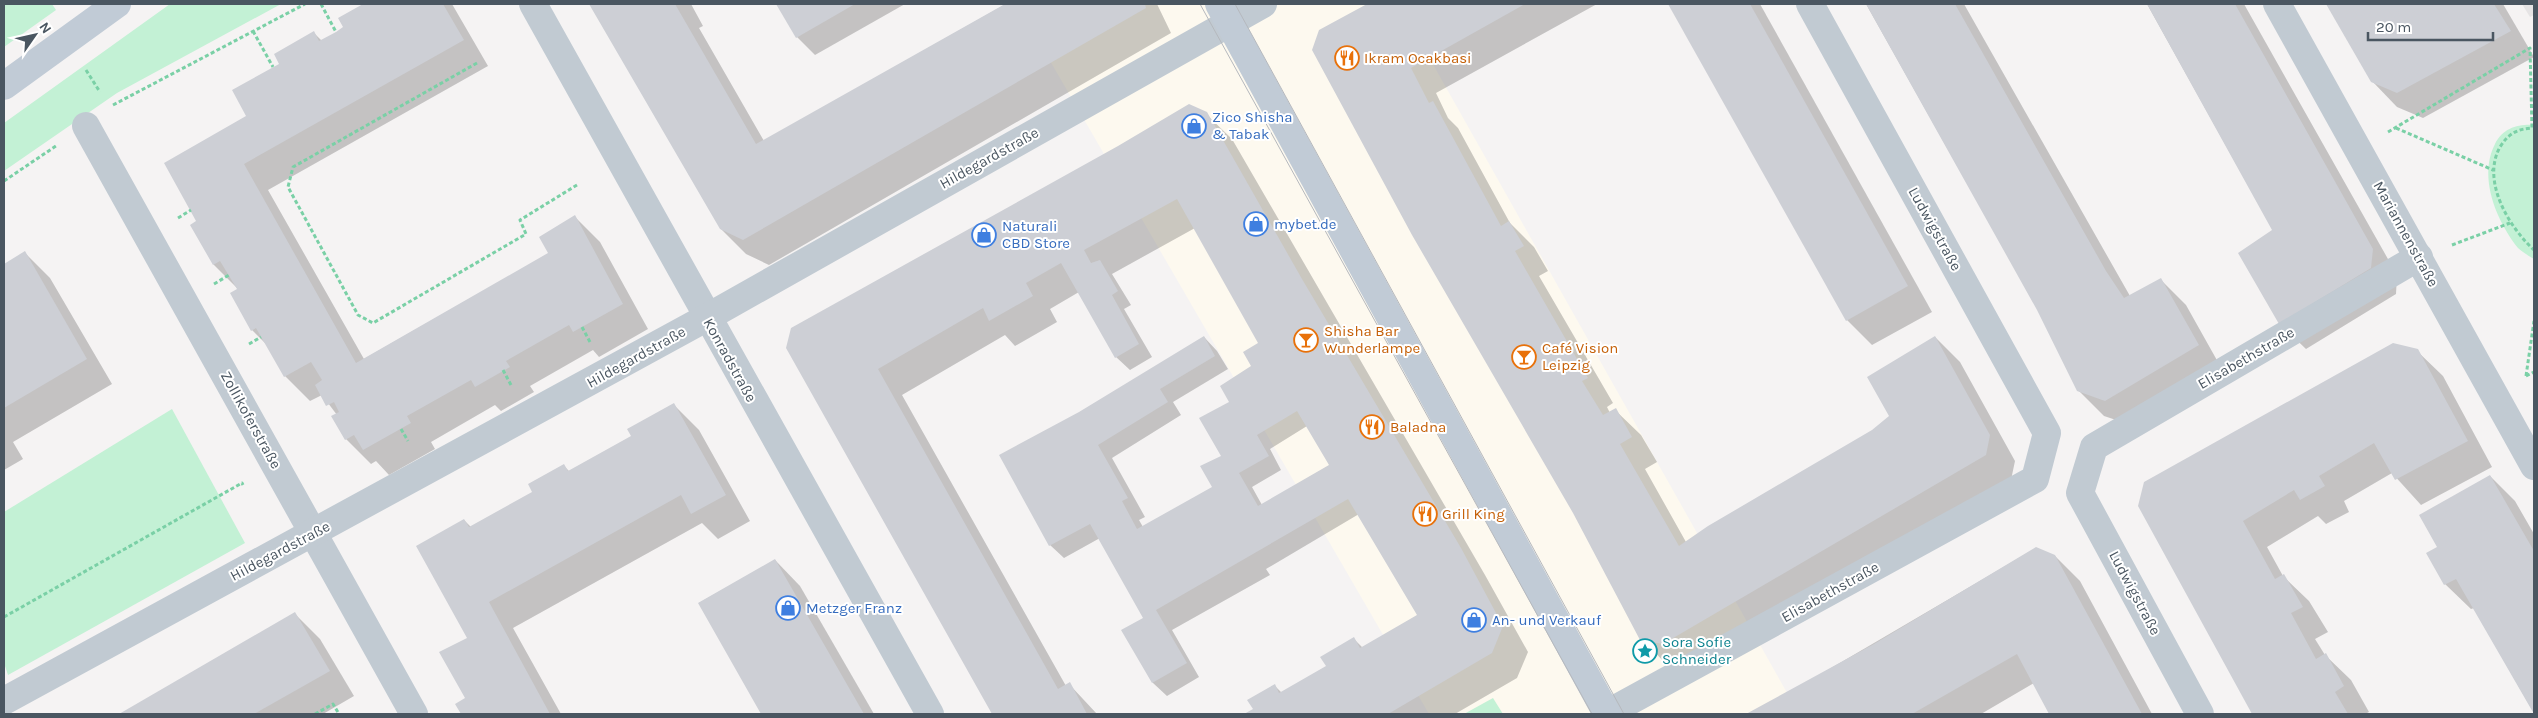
<svg xmlns="http://www.w3.org/2000/svg" width="2538" height="718" viewBox="0 0 2538 718" font-family="Karla,sans-serif">
	<style>
		.commercial { fill: #fdf9ef }
		.education { fill: #e6e4e5 }
		.green { fill: #c3f1d5 }
		.shadow { fill: #0003; fill-rule: evenodd }
		.building { fill: #cdcfd5; fill-rule: evenodd }
		.lines { fill: none; stroke-linecap: round; stroke-linejoin: round }
		.path { stroke: #7ad0a6; stroke-width: 3; stroke-dasharray: 4 2.5; stroke-linecap: butt }
		.street { stroke: #c1cad2; stroke-width: 28 }
		.secondary { stroke: #c1cbd6; stroke-width: 28 }
		.tram { stroke: #b5b8bd; stroke-width: 1 }
		.labels { text-anchor: middle; stroke-width: 4; stroke-linejoin: round; paint-order: stroke }
		.food-label { font-size: 15px; fill: #c56008; stroke: #fff; text-anchor: start }
		.shop-label { font-size: 15px; fill: #366cbe; stroke: #fff; text-anchor: start }
		.street-label { font-size: 15px; fill: #4a5661; stroke: #fff }
		.culture-label { font-size: 15px; fill: #0d838f; stroke: #fff; text-anchor: start }
	</style>
	<rect width="100%" height="100%" fill="#f5f3f3"/>
	<polygon class="commercial" points="1017,4 1399,4 1799,714 1429,714"/>
	<polygon class="education" points="2522,4 2534,4 2534,15 2530,17"/>
	<g class="green">
		<polygon points="4,4 52,4 56,10 4,47"/>
		<polygon points="170,4 281,4 117,93 4,171 4,123"/>
		<path d="M2534,125V259C2529,256 2522,252 2518,248C2496,220 2478,177 2495,144C2503,128 2518,124 2534,125Z"/>
		<polygon points="172,409 245,543 8,675 4,663 4,512"/>
		<polygon points="1493,698 1503,714 1464,714"/>
	</g>
	<g class="shadow">
		<polygon points="366,4 452,4 488,66 268,190 364,359 550,253 575,217 600,242 648,329 599,357 593,350 530,386 534,392 501,411 495,405 431,442 435,449 389,475 376,461 371,464 346,439 337,415 322,395 310,401 285,376 267,345 252,330 237,288 214,265 191,225 198,221 248,117 280,64 314,33 322,41 345,28 339,19"/>
		<polygon points="592,4 691,4 703,26 699,28 764,141 1006,4 1157,4 1171,33 769,265 746,254 721,229"/>
		<polygon points="777,4 905,4 815,55 797,37"/>
		<polygon points="1369,4 1597,4 1436,93 1448,118 1458,128 1510,223 1534,247 1548,271 1539,276 1613,403 1607,407 1610,413 1615,410 1641,435 1657,462 1645,469 1686,542 1873,431 1891,416 1935,337 1960,362 2015,461 2011,480 1689,669 1667,665 1642,639 1320,31"/>
		<polygon points="1669,4 1760,4 1932,312 1872,345 1847,320"/>
		<polygon points="1866,4 1964,4 2130,296 2161,280 2186,305 2223,371 2131,425 2104,416 2078,390 2038,309"/>
		<polygon points="2147,4 2244,4 2397,275 2396,294 2306,349 2280,324 2273,230"/>
		<polygon points="2327,4 2503,4 2534,57 2423,118 2397,107 2372,81"/>
		<path d="M1206,114L1232,139L1485,575L1528,652L1517,678L1455,714H1247L1254,710L1275,686L1282,693L1328,667L1354,639L1363,648L1418,615L1359,514L1266,569L1270,575L1172,630L1199,677L1167,696L1153,683L1123,631L1144,618L1100,538L1064,558L1050,545L1080,413L1204,337L1217,351L1228,369L1173,402L1181,415L1112,458L1145,517L1139,520L1143,527L1214,487L1222,456L1231,402L1253,366L1260,344L1195,228L1112,274L1131,305L1124,309L1152,357L1130,370L1116,357L1079,292L1050,309L1057,322L1015,346L1005,335L902,395L1066,686L1069,684L1097,714H993L787,348ZM1307,426L1330,465L1262,505L1252,487L1281,470L1270,449Z"/>
		<polygon points="25,253 50,278 112,384 13,442 23,459 4,470 4,265"/>
		<polygon points="2417,351 2443,376 2492,467 2421,505 2392,473 2344,501 2349,512 2326,524 2318,516 2267,547 2283,576 2309,601 2328,632 2315,639 2325,655 2351,680 2369,712 2365,714 2255,714 2140,506"/>
		<polygon points="674,405 699,430 750,521 718,539 702,523 513,628 561,714 462,714 457,704 467,699 468,638 464,520 471,527 534,492 564,466 570,472 633,437"/>
		<polygon points="2490,476 2515,501 2534,534 2534,713 2474,608 2471,609 2445,584"/>
		<polygon points="2036,548 2055,556 2080,581 2152,714 2050,714 2034,683 1981,714 1748,714 1792,691"/>
		<polygon points="775,560 800,586 874,714 763,714 699,603"/>
		<polygon points="295,614 320,639 354,696 323,714 122,714"/>
	</g>
	<g class="building">
		<polygon points="363,4 443,4 464,40 244,164 356,363 548,253 539,237 575,215 623,304 573,332 569,325 506,361 510,367 475,387 471,380 407,416 411,423 363,450 354,435 345,440 331,416 339,412 334,402 326,406 315,385 322,380 311,362 284,377 256,328 251,331 230,293 237,289 220,261 213,265 190,225 196,221 164,163 246,116 232,90 279,64 274,54 314,31 319,41 336,32 343,27 338,18"/>
		<polygon points="589,4 675,4 756,144 1005,4 1145,4 1146,8 743,240 720,229"/>
		<polygon points="776,4 855,4 796,38"/>
		<polygon points="1367,4 1525,4 1411,68 1429,103 1433,101 1501,226 1509,221 1524,246 1515,251 1588,378 1582,381 1603,415 1616,408 1632,437 1620,444 1679,546 1708,526 1872,430 1889,416 1867,377 1935,336 1990,435 1986,455 1663,644 1640,640 1573,513 1412,235 1312,50 1319,30"/>
		<polygon points="1668,4 1750,4 1908,286 1846,321"/>
		<polygon points="1866,4 1955,4 2106,271 2124,298 2161,278 2199,345 2105,401 2077,391 2037,310"/>
		<polygon points="2147,4 2235,4 2373,249 2371,268 2279,324 2238,253 2272,230"/>
		<polygon points="2326,4 2494,4 2511,31 2397,93 2371,82"/>
		<path d="M1189,104L1207,112L1302,279L1461,548L1503,626L1492,653L1388,714H1244L1253,709L1247,700L1275,684L1279,693L1326,666L1320,657L1354,637L1360,648L1417,615L1348,499L1156,610L1187,663L1152,683L1121,630L1143,618L1090,524L1049,546L999,455L1079,412L1204,336L1215,356L1160,389L1168,402L1098,445L1128,498L1122,501L1137,529L1212,487L1200,466L1221,456L1199,418L1229,402L1220,386L1251,366L1243,352L1258,343L1177,199L1084,250L1091,263L1100,260L1118,291L1112,295L1139,344L1115,358L1061,263L1026,283L1033,296L989,321L983,308L878,369L1058,689L1070,682L1087,714H992L786,348L791,328L1118,146ZM1297,411L1329,465L1258,506L1239,473L1269,456L1257,435Z"/>
		<polygon points="25,251 87,359 4,408 4,264"/>
		<polygon points="2393,343 2418,349 2468,441 2395,480 2374,443 2319,476 2325,486 2300,500 2294,490 2243,521 2275,579 2284,574 2303,607 2291,613 2316,659 2326,653 2344,686 2335,692 2348,714 2252,714 2138,506 2144,482"/>
		<polygon points="674,403 726,495 691,514 681,495 489,602 550,714 461,714 455,704 465,698 439,652 467,638 416,546 464,519 469,527 532,492 528,484 564,464 568,471 631,436 627,429"/>
		<polygon points="2490,475 2534,551 2534,714 2456,579 2444,585 2426,553 2437,547 2419,515"/>
		<polygon points="2036,547 2055,555 2142,714 2049,714 2017,654 1912,714 1746,714 1874,644"/>
		<polygon points="775,559 783,573 864,714 761,714 698,603"/>
		<polygon points="295,612 330,671 254,714 119,714"/>
	</g>
	<g class="lines">
		<g class="path">
			<polyline points="321,4 336,32"/>
			<polyline points="253,31 273,67"/>
			<polyline points="477,63 293,167 288,187 358,315 373,323 526,234 520,220 577,185"/>
			<polyline points="86,70 100,92"/>
			<polyline points="113,105 305,4"/>
			<polyline points="2396,128 2493,170"/>
			<path d="M2388,132L2530,48L2532,128C2517,129 2508,134 2500,147C2481,181 2509,227 2534,250"/>
			<polyline points="4,181 56,146"/>
			<polyline points="178,218 191,210"/>
			<polyline points="2452,245 2510,223"/>
			<polyline points="214,284 229,275"/>
			<polyline points="582,327 590,342"/>
			<polyline points="249,344 261,337"/>
			<polyline points="503,370 511,385"/>
			<polyline points="2526,376 2534,321"/>
			<polyline points="2526,376 2534,372"/>
			<polyline points="401,429 408,441"/>
			<polyline points="4,617 242,483 243,485"/>
			<polyline points="315,714 333,704 339,714"/>
		</g>
		<g class="street">
			<polyline points="533,4 930,714"/>
			<polyline points="2277,4 2534,466"/>
			<polyline points="86,126 414,714"/>
			<polyline points="4,701 706,318 1263,4"/>
			<polyline points="1606,714 2035,479 2047,433 1810,4"/>
			<polyline points="2200,714 2080,493 2094,447 2419,257"/>
		</g>
		<g class="secondary">
			<polyline points="1219,4 1607,714"/>
			<polyline points="4,86 117,4"/>
		</g>
		<g class="tram">
			<polyline points="1200,4 1592,714"/>
			<polyline points="1235,4 1624,714"/>
		</g>
	</g>
	<defs>
		<g id="restaurant-ring" transform="scale(1.25)"><circle r="9.5" fill="#fff" stroke="#e8710a" stroke-width="1.5"/><path d="M-5-6h1v4h1v-4h1v4h1v-4h1v5L-1.5 .5V6h-2V.5L-5-1ZM5-6V6H3V1.5H1.5Q1.5-4 5-6Z" fill="#e8710a"/></g>
		<g id="shop-ring" transform="scale(1.25)"><circle r="9.5" fill="#fff" stroke="#3f7fe0" stroke-width="1.5"/><path d="M-5-2.5h2.3a2.7 3.5 0 0 1 5.4 0H5L5.5 6h-11ZM-1.5-2.5h3a1.5 2.3 0 0 0-3 0Z" fill="#3f7fe0"/></g>
		<g id="bar-ring" transform="scale(1.25)"><circle r="9.5" fill="#fff" stroke="#e8710a" stroke-width="1.5"/><path d="M-6-5H6L.8 .8V4.5H3.5V6h-7V4.5H-.8V.8Z" fill="#e8710a"/></g>
		<g id="sight-ring" transform="scale(1.25)"><circle r="9.5" fill="#fff" stroke="#0f9aa8" stroke-width="1.5"/><path d="M0-6L1.8-2.2L6-1.7L2.9 1.2L3.7 5.4L0 3.3L-3.7 5.4L-2.9 1.2L-6-1.7L-1.8-2.2Z" fill="#0f9aa8"/></g>
	</defs>
	<g fill-rule="evenodd">
		<use href="#restaurant-ring" x="1347" y="58"/>
		<use href="#shop-ring" x="1194" y="126"/>
		<use href="#shop-ring" x="1256" y="224"/>
		<use href="#shop-ring" x="984" y="235"/>
		<use href="#bar-ring" x="1306" y="340"/>
		<use href="#bar-ring" x="1524" y="357"/>
		<use href="#restaurant-ring" x="1372" y="427"/>
		<use href="#restaurant-ring" x="1425" y="514"/>
		<use href="#shop-ring" x="788" y="608"/>
		<use href="#shop-ring" x="1474" y="620"/>
		<use href="#sight-ring" x="1645" y="651"/>
	</g>
	<g class="labels">
		<g class="food-label">
			<text x="1364" y="63">Ikram Ocakbasi</text>
			<text x="1324" y="336">Shisha Bar<tspan x="1324" dy="17">Wunderlampe</tspan></text>
			<text x="1542" y="353">Café Vision<tspan x="1542" dy="17">Leipzig</tspan></text>
			<text x="1390" y="432">Baladna</text>
			<text x="1442" y="519">Grill King</text>
		</g>
		<g class="shop-label">
			<text x="1212" y="122">Zico Shisha<tspan x="1212" dy="17">&amp; Tabak</tspan></text>
			<text x="1274" y="229">mybet.de</text>
			<text x="1002" y="231">Naturali<tspan x="1002" dy="17">CBD Store</tspan></text>
			<text x="806" y="613">Metzger Franz</text>
			<text x="1492" y="625">An- und Verkauf</text>
		</g>
		<g class="street-label">
			<text transform="translate(989 158) rotate(-29)" y="5">Hildegardstraße</text>
			<text transform="translate(1935 229) rotate(61)" y="5">Ludwigstraße</text>
			<text transform="translate(2406 234) rotate(61)" y="5">Mariannenstraße</text>
			<text transform="translate(636 357) rotate(-29)" y="5">Hildegardstraße</text>
			<text transform="translate(2246 358) rotate(-30)" y="5">Elisabethstraße</text>
			<text transform="translate(730 360) rotate(61)" y="5">Konradstraße</text>
			<text transform="translate(251 420) rotate(61)" y="5">Zollikoferstraße</text>
			<text transform="translate(280 551) rotate(-28)" y="5">Hildegardstraße</text>
			<text transform="translate(1830 592) rotate(-29)" y="5">Elisabethstraße</text>
			<text transform="translate(2135 593) rotate(62)" y="5">Ludwigstraße</text>
		</g>
		<g class="culture-label">
			<text x="1662" y="647">Sora Sofie<tspan x="1662" dy="17">Schneider</tspan></text>
		</g>
	</g>
	<rect width="2538" height="718" fill="none" stroke="#4a5661" stroke-width="10"/>
	<g transform="translate(35 35) rotate(56)" stroke="#ffffff" stroke-width="4" paint-order="stroke">
	<path d="M0-4L9 19L0 12L-9 19Z" fill="#4a5661"/>
	<text y="-8" font-size="14" font-weight="bold" text-anchor="middle" fill="#4a5661">N</text>
	</g>
	<path d="M2368 32v8h125v-8" fill="none" stroke="#4a5661" stroke-width="2.5"/>
	<text x="2376" y="32" font-size="15" fill="#4a5661" stroke="#ffffff" stroke-width="4" paint-order="stroke">20 m</text>
</svg>
